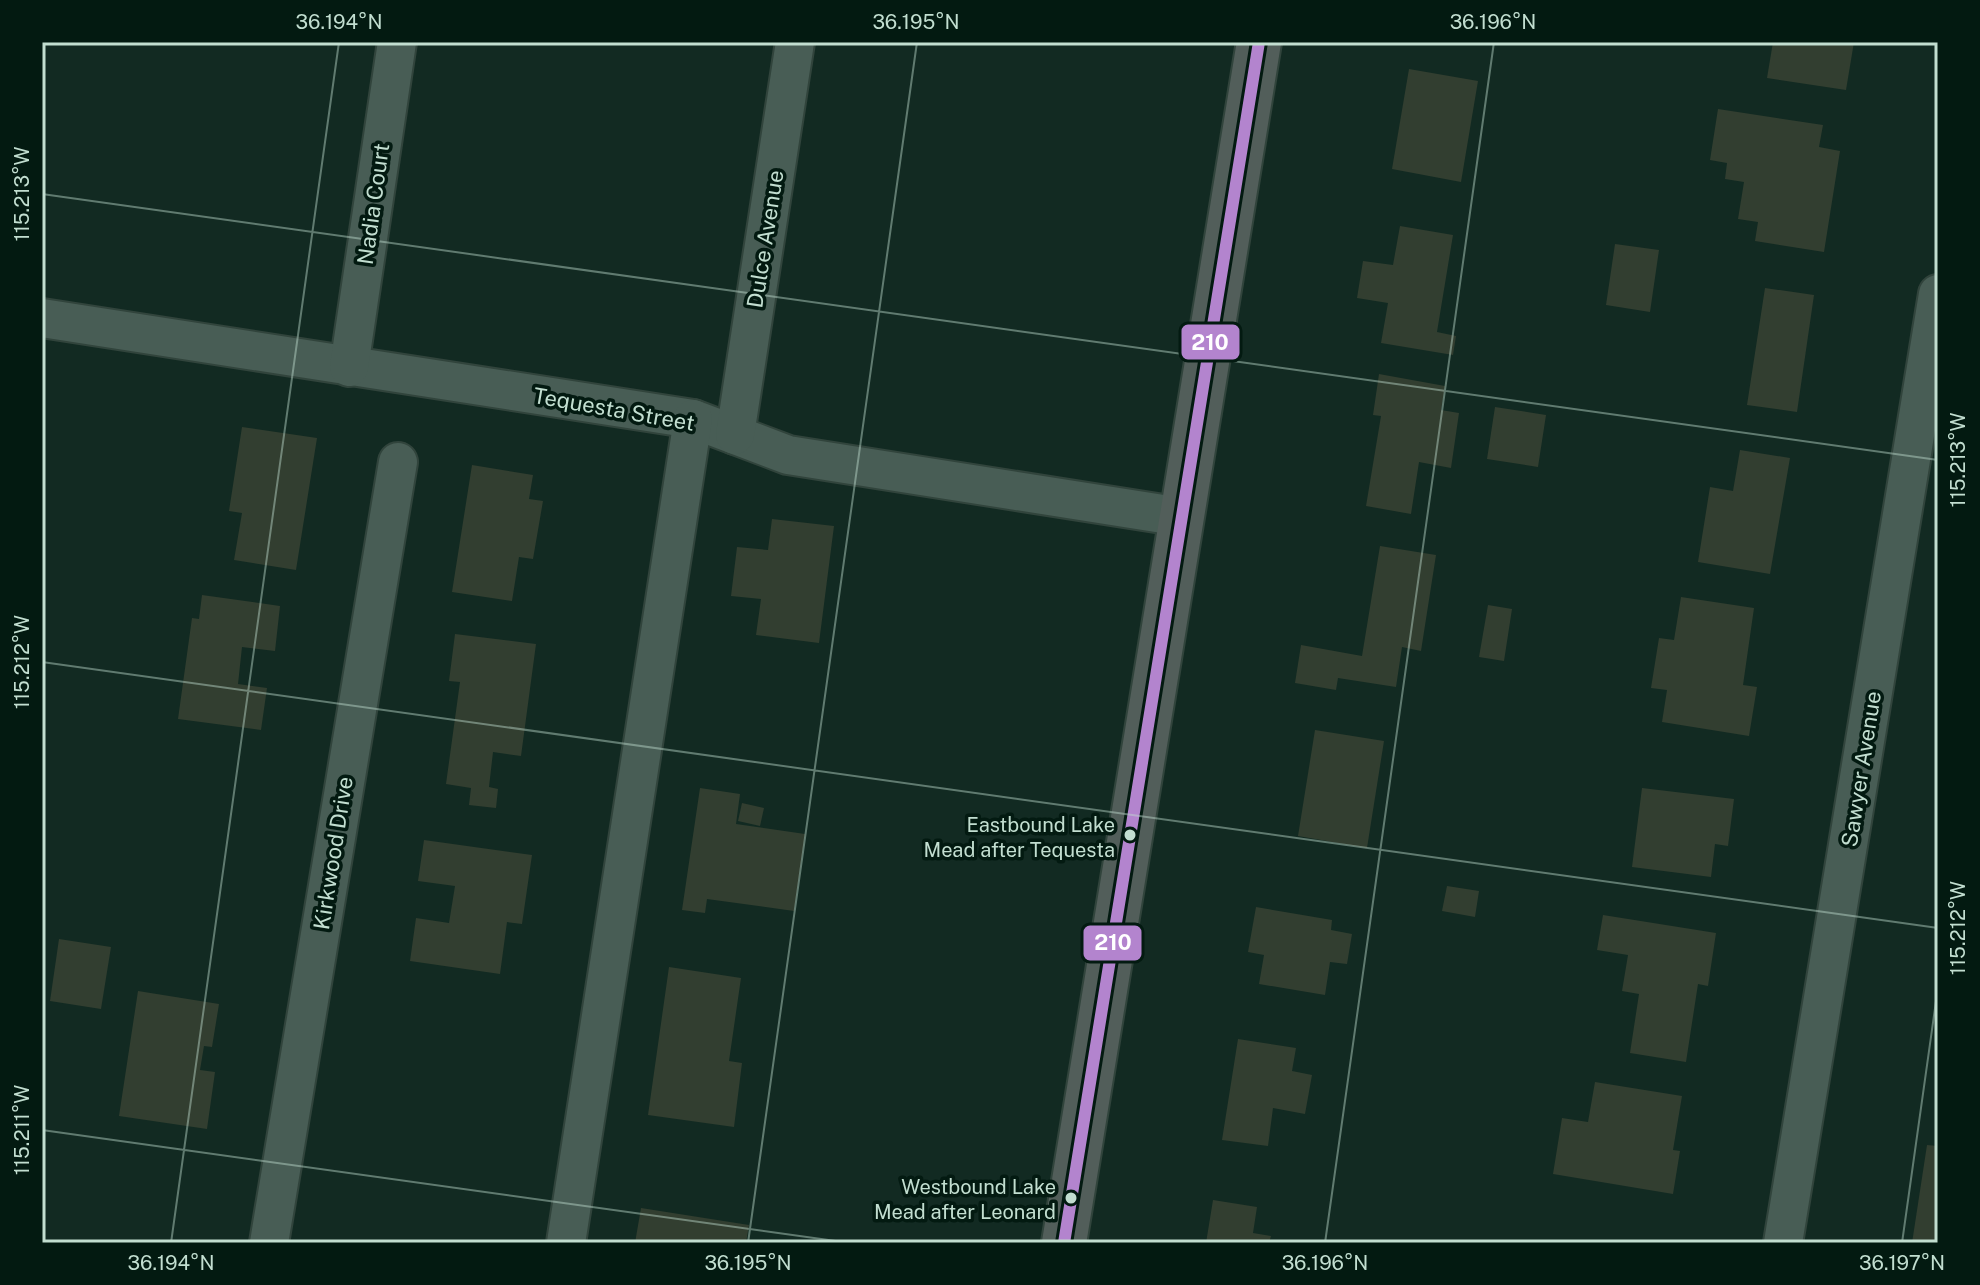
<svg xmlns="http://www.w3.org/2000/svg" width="1980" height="1285" viewBox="0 0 1980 1285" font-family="'Public Sans',sans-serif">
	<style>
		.building { fill: #323e30 }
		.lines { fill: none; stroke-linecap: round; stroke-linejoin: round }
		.minor-casing { stroke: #31443c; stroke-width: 42 }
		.major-casing { stroke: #31443c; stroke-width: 48 }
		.minor { stroke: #485d55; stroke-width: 38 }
		.major { stroke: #525e5a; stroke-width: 44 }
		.bus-1-casing { stroke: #031a11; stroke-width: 18 }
		.bus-1 { stroke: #b384ce; stroke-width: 12 }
		.ticks { fill: none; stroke: #c2ded0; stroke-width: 2; stroke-opacity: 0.45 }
		.bus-dot { fill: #c2ded0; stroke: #031a11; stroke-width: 3 }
		.labels { text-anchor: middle; stroke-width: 7; stroke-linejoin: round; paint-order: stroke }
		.bus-label { font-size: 20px; fill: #c2ded0; stroke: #031a11; text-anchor: end }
		.street-label { font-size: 22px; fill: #c2ded0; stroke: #031a11 }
		.line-badge { stroke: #031a11; stroke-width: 3 }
		.badge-label { font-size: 22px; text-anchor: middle; font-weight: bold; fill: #fff }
		.neatline { fill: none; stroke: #c2ded0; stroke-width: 3 }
		.ticks-label { font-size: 20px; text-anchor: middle; fill: #c2ded0 }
	</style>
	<rect width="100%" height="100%" fill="#122a22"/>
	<g class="building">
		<polygon points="1773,42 1854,42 1846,90 1767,78"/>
		<polygon points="1409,69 1478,81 1461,182 1392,169"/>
		<polygon points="1718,109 1823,125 1819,147 1840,151 1824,252 1755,241 1758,222 1738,219 1744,182 1725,179 1727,163 1710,160"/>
		<polygon points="1400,226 1453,235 1437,332 1456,336 1453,355 1381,343 1388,303 1357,298 1363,261 1393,265"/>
		<polygon points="1615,244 1659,250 1650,312 1606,305"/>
		<polygon points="1765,288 1814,295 1797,412 1747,405"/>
		<polygon points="1379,374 1445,386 1441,410 1459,413 1451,468 1419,462 1411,514 1366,506 1381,416 1373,415"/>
		<polygon points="1495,407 1546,415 1538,467 1487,459"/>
		<polygon points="242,427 317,438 296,570 234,560 242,513 229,511"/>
		<polygon points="1740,450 1790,458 1770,574 1698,562 1710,487 1733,491"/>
		<polygon points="472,465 533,475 529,499 543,501 533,559 519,557 512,601 452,592"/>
		<polygon points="772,519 834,526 819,643 756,635 761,599 731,596 737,547 768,550"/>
		<polygon points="1380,546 1436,555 1421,651 1402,647 1396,687 1338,678 1336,690 1295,683 1301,645 1362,656"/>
		<polygon points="202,595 280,606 275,651 242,647 238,684 267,688 261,730 178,719 192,618 199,619"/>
		<polygon points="1681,597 1754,608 1743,685 1757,687 1749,736 1662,722 1667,690 1651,688 1659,638 1674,640"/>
		<polygon points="1488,605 1512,609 1504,661 1479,657"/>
		<polygon points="455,634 536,644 521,756 493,752 489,787 498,789 496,808 469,805 471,788 446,784 460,682 449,681"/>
		<polygon points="1315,730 1384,741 1367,848 1298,836"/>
		<polygon points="700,788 740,794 736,824 805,834 794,911 707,899 705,913 682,910"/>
		<polygon points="1642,788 1734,799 1728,846 1715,844 1711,877 1632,867"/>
		<polygon points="742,803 764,808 760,826 738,821"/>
		<polygon points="424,840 532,855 522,924 507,922 500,974 410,961 416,918 449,923 455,886 418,881"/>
		<polygon points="1447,886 1479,891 1475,917 1442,911"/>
		<polygon points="1256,907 1332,920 1331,930 1352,934 1347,964 1330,962 1325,995 1259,984 1264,955 1248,952"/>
		<polygon points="1603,915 1716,933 1708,986 1698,984 1686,1062 1630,1053 1639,994 1622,991 1628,955 1597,950"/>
		<polygon points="59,939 111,947 101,1009 50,1001"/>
		<polygon points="669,967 741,978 729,1061 742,1063 734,1127 648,1115"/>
		<polygon points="138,991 219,1004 212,1047 204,1046 200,1070 215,1072 207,1129 119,1116"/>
		<polygon points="1238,1039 1296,1048 1292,1071 1312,1075 1305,1114 1273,1108 1268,1146 1222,1140"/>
		<polygon points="1595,1082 1682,1096 1673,1150 1680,1151 1673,1194 1553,1174 1562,1118 1588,1122"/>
		<polygon points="1927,1145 1938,1146 1938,1243 1912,1243"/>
		<polygon points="1213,1200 1257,1207 1253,1233 1271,1236 1269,1243 1206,1243"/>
		<polygon points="641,1208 749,1225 746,1243 635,1243"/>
	</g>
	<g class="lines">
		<g class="minor-casing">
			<g id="minor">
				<polyline points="42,318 693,419 788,455 1182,517"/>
				<polyline points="349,367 397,42"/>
				<polyline points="735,435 795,42"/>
				<polyline points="269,1243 398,462"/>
				<polyline points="566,1243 693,419"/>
				<polyline points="1783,1243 1938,294"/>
			</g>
		</g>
		<g class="major-casing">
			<polyline id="major" points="1064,1243 1259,42"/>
		</g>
		<use href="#minor" class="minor"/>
		<use href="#major" class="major"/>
		<g class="bus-1-casing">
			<polyline id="bus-1" points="1064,1243 1259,42"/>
		</g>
		<use href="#bus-1" class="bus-1"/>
	</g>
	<path class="ticks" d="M42,194L1938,460M42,662L1938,928M42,1130L850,1243M171,1243L339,42M748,1243L917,42M1325,1243L1494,42M1902,1243L1938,987"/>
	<g class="bus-dot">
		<circle cx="1130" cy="835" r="7"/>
		<circle cx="1071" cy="1198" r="7"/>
	</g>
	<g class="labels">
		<g class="bus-label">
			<text x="1115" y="832">Eastbound Lake<tspan x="1115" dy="25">Mead after Tequesta</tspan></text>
			<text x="1056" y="1194">Westbound Lake<tspan x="1056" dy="25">Mead after Leonard</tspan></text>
		</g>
		<g class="street-label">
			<text transform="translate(373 204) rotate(-82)" y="8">Nadia Court</text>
			<text transform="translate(765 239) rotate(-81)" y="8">Dulce Avenue</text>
			<text transform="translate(614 409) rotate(10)" y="8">Tequesta Street</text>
			<text transform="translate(1861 769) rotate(-81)" y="8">Sawyer Avenue</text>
			<text transform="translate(333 853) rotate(-81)" y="8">Kirkwood Drive</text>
		</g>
	</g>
	<g class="line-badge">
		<rect x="1180" y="323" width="61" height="38" rx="8" fill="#b384ce"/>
		<rect x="1082" y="924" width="61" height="38" rx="8" fill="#b384ce"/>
	</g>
	<g class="badge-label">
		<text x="1210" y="350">210</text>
		<text x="1113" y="950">210</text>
	</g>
	<rect width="1980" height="1285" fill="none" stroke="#031a11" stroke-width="88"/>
	<rect x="44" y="44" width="1892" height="1197" class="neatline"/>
	<g class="ticks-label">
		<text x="339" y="29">36.194°N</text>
		<text x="916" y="29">36.195°N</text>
		<text x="1493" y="29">36.196°N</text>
		<text transform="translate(22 194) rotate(-90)" y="7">115.213°W</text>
		<text transform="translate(1958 460) rotate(-90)" y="7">115.213°W</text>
		<text transform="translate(22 662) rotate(-90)" y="7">115.212°W</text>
		<text transform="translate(1958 928) rotate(-90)" y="7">115.212°W</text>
		<text transform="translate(22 1130) rotate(-90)" y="7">115.211°W</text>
		<text x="171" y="1270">36.194°N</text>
		<text x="748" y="1270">36.195°N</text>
		<text x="1325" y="1270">36.196°N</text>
		<text x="1902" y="1270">36.197°N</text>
	</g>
</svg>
